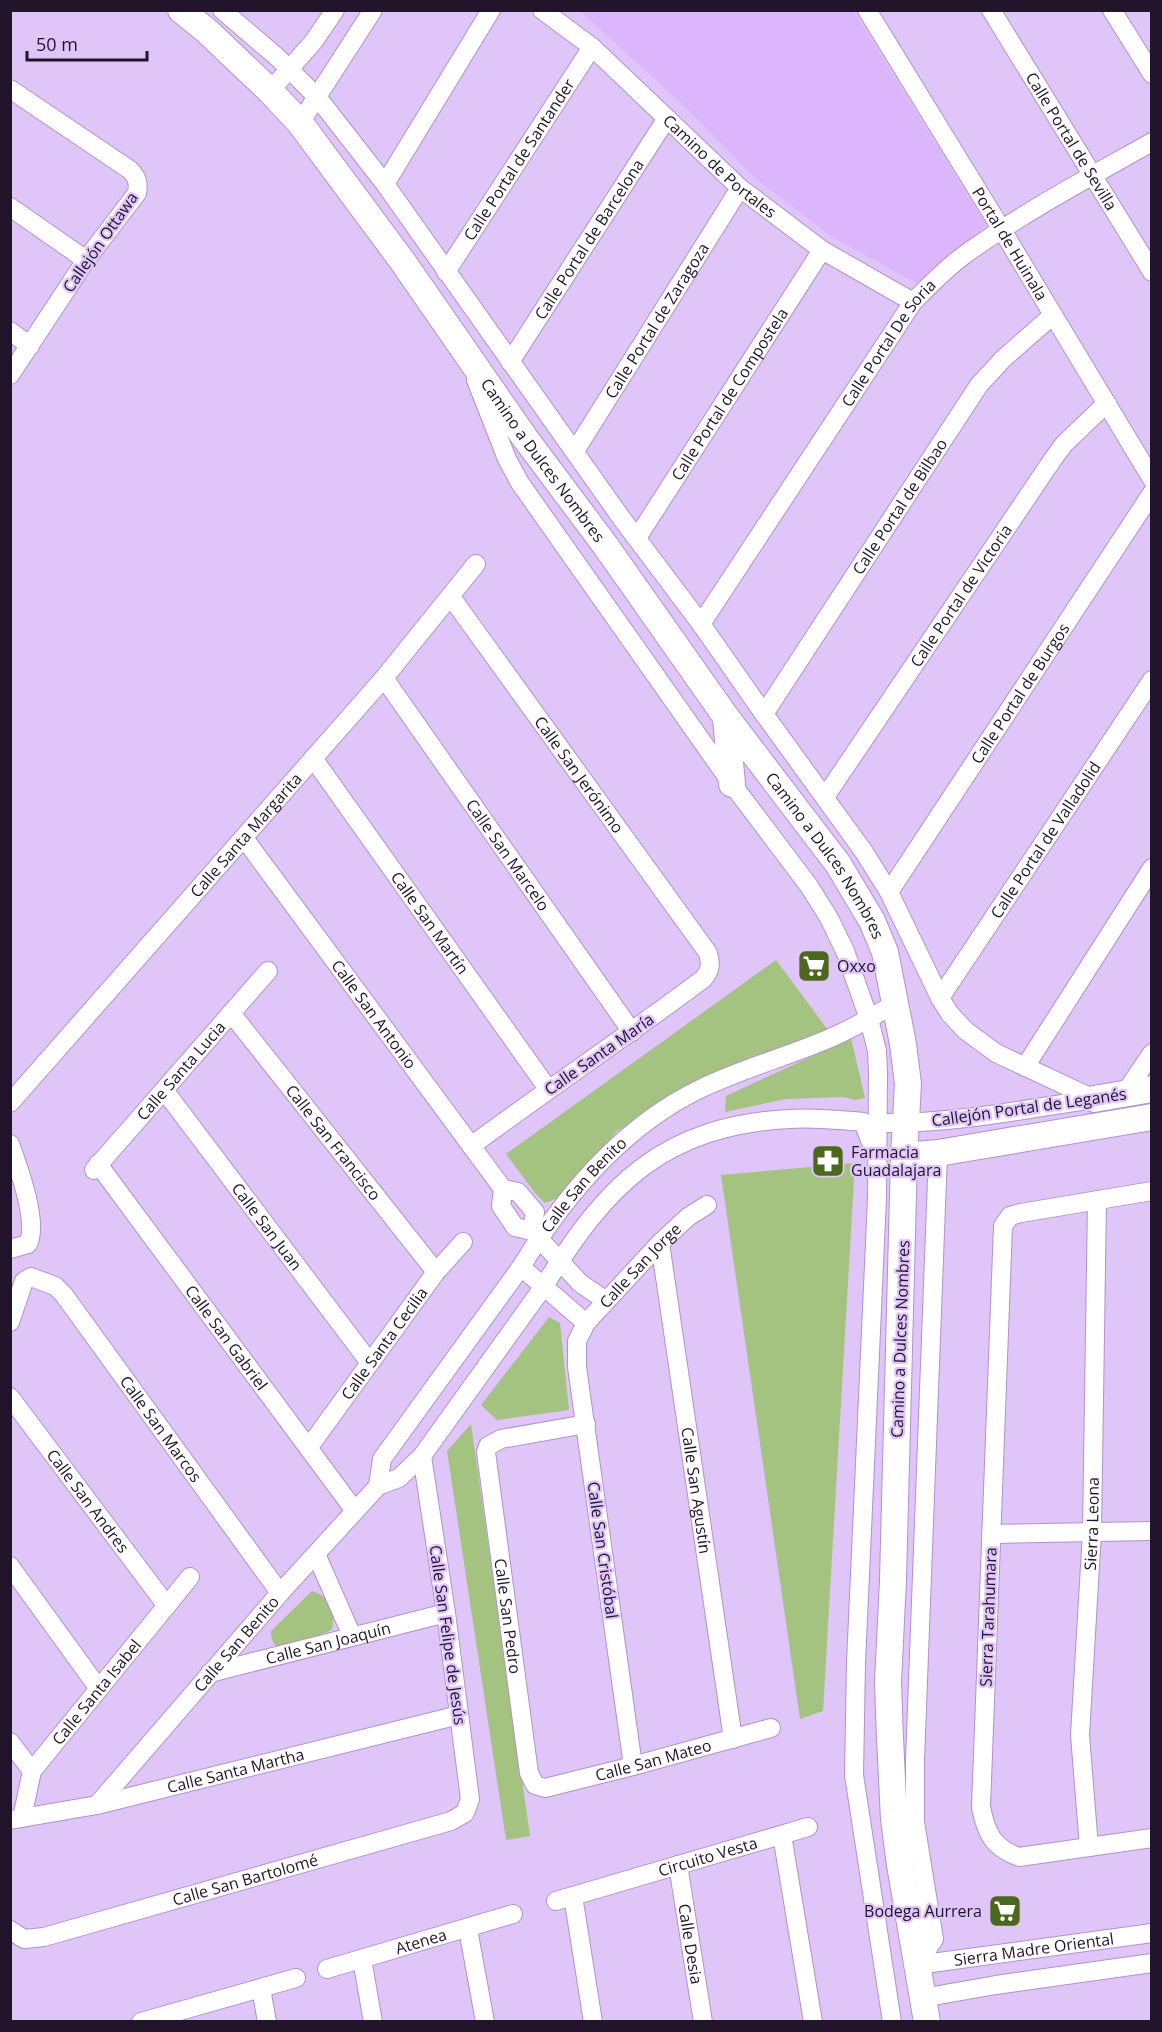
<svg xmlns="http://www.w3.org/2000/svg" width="1162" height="2032" viewBox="0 0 1162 2032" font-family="'Open Sans',sans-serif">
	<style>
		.built { fill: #dbb6fd }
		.green { fill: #a5c380 }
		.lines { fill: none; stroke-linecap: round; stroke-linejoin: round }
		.street-casing { stroke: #b191ce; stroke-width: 20 }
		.secondary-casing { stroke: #b191ce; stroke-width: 28 }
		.street { stroke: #fff; stroke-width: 18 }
		.secondary { stroke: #fff; stroke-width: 26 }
		.labels { text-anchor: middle; stroke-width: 4.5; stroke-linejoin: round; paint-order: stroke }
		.street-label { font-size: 16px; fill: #21142b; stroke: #e0c5f9 }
		.poi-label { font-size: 16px; fill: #21142b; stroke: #e0c5f9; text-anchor: start }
	</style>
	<rect width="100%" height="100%" fill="#e0c5f9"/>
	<polygon class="built" points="580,11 854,11 986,225 918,284 832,237 755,178 685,107"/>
	<g class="green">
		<polygon points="776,960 828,1030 780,1047 734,1068 670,1101 617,1131 561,1197 545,1203 535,1193 506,1154"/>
		<polygon points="851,1038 865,1098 855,1100 844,1097 786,1099 725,1112 726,1096"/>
		<polygon points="855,1163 823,1711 800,1719 721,1175"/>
		<polygon points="549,1317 560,1323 569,1410 497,1420 481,1405"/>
		<polygon points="471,1424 530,1836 506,1840 447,1451"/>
		<path d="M312,1591C329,1595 336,1613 332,1629L328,1632L281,1648C273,1646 271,1639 271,1631Z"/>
	</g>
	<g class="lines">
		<g class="street-casing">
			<g id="street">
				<polyline points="222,10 277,57 318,98 385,184 622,519 701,624 764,714 864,852 889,892 940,998 950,1014 966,1031 996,1053 1094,1099"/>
				<path id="s1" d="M542,10L592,47L740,188L822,250L913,302"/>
				<path id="s2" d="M867,10L1002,230L1152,479"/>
				<path id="s3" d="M991,10L1152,272"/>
				<polyline points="1112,10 1152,74"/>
				<path d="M10,89L130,170C137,177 139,183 137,193L86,260L10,375"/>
				<polyline points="270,91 314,41 335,10"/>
				<polyline points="300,123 373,10"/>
				<polyline points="385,184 491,10"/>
				<polyline points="10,207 86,260"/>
				<path id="s4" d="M446,272L592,47"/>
				<polyline points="10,331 30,346"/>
				<path id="s5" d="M510,362L667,118"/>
				<polyline points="476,380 507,459 520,483 732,784 809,886 829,918 845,951 869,1019 877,1051 878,1072 877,1198 856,1663 854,1775 892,2022"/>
				<path id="s6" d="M575,451L740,188"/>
				<path id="s7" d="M637,538L822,250"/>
				<path id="s8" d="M451,597L708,953C711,964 711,970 703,979C627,1036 548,1089 471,1146"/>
				<path id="s9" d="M701,624L913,302C930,285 947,267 967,253C1024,212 1090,177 1152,142"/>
				<path id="s10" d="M384,678L632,1032"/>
				<path id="s11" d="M764,714L979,385L1003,359L1053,315"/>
				<path id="s12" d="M313,758L548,1089"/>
				<path id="s13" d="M825,797L1053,459L1064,444L1107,403"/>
				<path id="s14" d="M244,838L503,1189L501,1206L515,1227L532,1231L580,1283L605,1300"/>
				<path id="s15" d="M889,892L1152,493"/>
				<path id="s16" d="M940,998L1152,680"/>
				<path id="s17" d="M231,1013L436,1272"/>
				<polyline points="1025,1067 1152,868"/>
				<path id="s18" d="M164,1090L370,1363"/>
				<polyline points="1125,1093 1152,1053"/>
				<path id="s19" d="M10,1103L384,678L476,564"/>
				<path d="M878,1123C950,1124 1022,1110 1094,1099"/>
				<path d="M10,1144C18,1166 39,1222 28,1244L10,1249"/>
				<path id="s20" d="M98,1164L355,1511"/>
				<path id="s21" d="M94,1170L268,971"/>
				<polyline points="503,1189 518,1192 535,1212 532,1231"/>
				<path d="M1152,1191L1021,1213L1010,1216L1003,1226L981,1807C986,1833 993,1848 1019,1857L1152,1838"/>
				<path id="s22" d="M660,1243L733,1739"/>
				<polyline points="521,1267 586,1323"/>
				<path id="s23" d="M10,1322L24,1281L31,1277L55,1286L64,1295L280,1593"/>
				<path id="s24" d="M10,1397L167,1606"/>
				<path id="s25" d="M586,1424L501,1439L488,1446L486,1452L529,1773L535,1785L545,1788L633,1766L771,1728"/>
				<path id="s26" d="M309,1447L436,1272L463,1242"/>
				<path id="s27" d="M378,1486L382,1459L521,1267C565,1195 623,1126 700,1089C741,1069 786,1057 828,1039C852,1029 874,1016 896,1003"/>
				<polyline points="991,1534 1152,1531"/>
				<polyline points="316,1554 352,1636"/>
				<polyline points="10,1566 99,1689"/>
				<path id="s28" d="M210,1673L446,1613"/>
				<polyline points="10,1742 32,1771"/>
				<path id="s29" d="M633,1766L577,1367V1341L586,1323L660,1243L688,1217L707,1205"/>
				<path id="s30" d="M97,1805L280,1593L378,1486L399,1478L422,1456L544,1286C607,1184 663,1126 789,1119C813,1117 839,1120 863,1122L874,1150"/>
				<path id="s31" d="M22,1818L32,1771L190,1577"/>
				<path id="s32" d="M10,1820L97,1805L459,1715"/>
				<polyline points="782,1835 813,2022"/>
				<path id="s33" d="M1089,1847L1080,1735L1092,1532L1097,1200"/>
				<path id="s34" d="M678,1865L703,2022"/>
				<polyline points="573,1896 593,2022"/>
				<path id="s35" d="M556,1901L808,1827"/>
				<polyline points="468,1929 485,2022"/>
				<path id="s36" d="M10,1930L24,1939L44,1937L451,1821L465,1813L470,1799L446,1613L422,1456"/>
				<polyline points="362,1959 373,2022"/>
				<polyline points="917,1965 934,1939 915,1822 915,1760 938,1153"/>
				<path id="s37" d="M917,1965L1152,1933"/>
				<path id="s38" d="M327,1969L513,1914"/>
				<polyline points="261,1988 267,2022"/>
				<polyline points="922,1998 996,1985 1152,1963"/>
				<polyline points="141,2022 296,1978"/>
			</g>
		</g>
		<g class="secondary-casing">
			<g id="secondary">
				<path id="s39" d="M181,10L208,32L270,91L300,123L403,262L525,438L605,545L726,717L838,864L872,921L885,952L903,1044L908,1084L904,1156L893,1580L888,1682L890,1738L894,1819L900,1865L927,2022"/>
				<polyline points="726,718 732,784"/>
				<polyline points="1094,1099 1152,1089"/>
				<polyline points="904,1156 938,1153 1152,1117"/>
			</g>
		</g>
		<use href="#street" class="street"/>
		<use href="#secondary" class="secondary"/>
	</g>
	<defs>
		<g id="supermarket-square" transform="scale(1.725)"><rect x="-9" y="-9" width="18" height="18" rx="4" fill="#4b681c" stroke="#e0c5f9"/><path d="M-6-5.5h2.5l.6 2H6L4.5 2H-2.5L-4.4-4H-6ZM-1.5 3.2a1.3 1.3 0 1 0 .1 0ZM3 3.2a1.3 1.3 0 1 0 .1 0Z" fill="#fff"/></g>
		<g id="pharmacy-square" transform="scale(1.725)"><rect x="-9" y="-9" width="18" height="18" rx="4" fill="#4b681c" stroke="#e0c5f9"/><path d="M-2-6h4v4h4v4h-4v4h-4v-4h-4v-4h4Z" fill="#fff"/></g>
	</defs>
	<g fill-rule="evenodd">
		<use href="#supermarket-square" x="814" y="966"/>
		<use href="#pharmacy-square" x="828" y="1161"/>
		<use href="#supermarket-square" x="1005" y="1911"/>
	</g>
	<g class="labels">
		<g class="street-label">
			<text dy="6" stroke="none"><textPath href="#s3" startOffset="154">Calle Portal de Sevilla</textPath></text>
			<text dy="6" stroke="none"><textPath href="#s4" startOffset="134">Calle Portal de Santander</textPath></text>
			<text dy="6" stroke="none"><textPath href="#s1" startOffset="237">Camino de Portales</textPath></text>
			<text dy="6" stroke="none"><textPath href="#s5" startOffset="146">Calle Portal de Barcelona</textPath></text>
			<text transform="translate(100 242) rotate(-55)" y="6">Callejón Ottawa</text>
			<text dy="6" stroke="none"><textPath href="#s2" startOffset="274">Portal de Huinala</textPath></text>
			<text dy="6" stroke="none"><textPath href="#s6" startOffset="154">Calle Portal de Zaragoza</textPath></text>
			<text dy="6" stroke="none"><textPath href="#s9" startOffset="338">Calle Portal De Soria</textPath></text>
			<text dy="6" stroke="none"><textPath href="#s7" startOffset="171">Calle Portal de Compostela</textPath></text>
			<text dy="6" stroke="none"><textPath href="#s39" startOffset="580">Camino a Dulces Nombres</textPath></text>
			<text dy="6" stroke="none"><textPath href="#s11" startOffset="248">Calle Portal de Bilbao</textPath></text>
			<text dy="6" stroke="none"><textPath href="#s13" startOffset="243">Calle Portal de Victoria</textPath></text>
			<text dy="6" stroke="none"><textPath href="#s15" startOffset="238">Calle Portal de Burgos</textPath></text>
			<text dy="6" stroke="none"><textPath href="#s8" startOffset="219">Calle San Jerónimo</textPath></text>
			<text dy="6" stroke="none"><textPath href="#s19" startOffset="357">Calle Santa Margarita</textPath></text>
			<text dy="6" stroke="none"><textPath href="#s16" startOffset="190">Calle Portal de Valladolid</textPath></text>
			<text dy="6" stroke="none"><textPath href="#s10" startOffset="216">Calle San Marcelo</textPath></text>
			<text dy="6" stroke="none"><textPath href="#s39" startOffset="1066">Camino a Dulces Nombres</textPath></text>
			<text dy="6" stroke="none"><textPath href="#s12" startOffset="202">Calle San Martín</textPath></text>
			<text dy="6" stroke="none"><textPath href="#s14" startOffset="219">Calle San Antonio</textPath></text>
			<text transform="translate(599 1054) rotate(-35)" y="6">Calle Santa María</text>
			<text dy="6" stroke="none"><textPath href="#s21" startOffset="132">Calle Santa Lucia</textPath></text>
			<text transform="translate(1029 1107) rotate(-8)" y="6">Callejón Portal de Leganés</text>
			<text dy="6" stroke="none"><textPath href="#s17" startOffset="165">Calle San Francisco</textPath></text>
			<text dy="6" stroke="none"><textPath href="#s27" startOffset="368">Calle San Benito</textPath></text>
			<text dy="6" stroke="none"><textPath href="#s18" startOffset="171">Calle San Juan</textPath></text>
			<text dy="6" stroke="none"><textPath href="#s29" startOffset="528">Calle San Jorge</textPath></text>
			<text dy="6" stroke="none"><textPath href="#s20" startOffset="216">Calle San Gabriel</textPath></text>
			<text transform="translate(900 1339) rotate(-88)" y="6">Camino a Dulces Nombres</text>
			<text dy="6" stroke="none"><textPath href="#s26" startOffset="128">Calle Santa Cecilia</textPath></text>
			<text dy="6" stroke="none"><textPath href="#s23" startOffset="255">Calle San Marcos</textPath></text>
			<text dy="6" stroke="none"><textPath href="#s22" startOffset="250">Calle San Agustín</textPath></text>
			<text dy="6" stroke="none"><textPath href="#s24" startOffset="130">Calle San Andres</textPath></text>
			<text dy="6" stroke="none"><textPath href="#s33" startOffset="324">Sierra Leona</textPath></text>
			<text transform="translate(603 1550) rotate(82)" y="6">Calle San Cristóbal</text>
			<text dy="6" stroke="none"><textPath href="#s25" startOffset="273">Calle San Pedro</textPath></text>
			<text transform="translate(988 1617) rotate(-88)" y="6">Sierra Tarahumara</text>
			<text transform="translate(448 1635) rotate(82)" y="6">Calle San Felipe de Jesús</text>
			<text dy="6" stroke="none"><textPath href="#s28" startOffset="122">Calle San Joaquín</textPath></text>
			<text dy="6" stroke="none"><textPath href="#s30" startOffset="213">Calle San Benito</textPath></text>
			<text dy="6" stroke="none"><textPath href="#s31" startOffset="150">Calle Santa Isabel</textPath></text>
			<text dy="6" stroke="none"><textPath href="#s25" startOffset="567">Calle San Mateo</textPath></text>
			<text dy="6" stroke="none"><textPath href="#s32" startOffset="231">Calle Santa Martha</textPath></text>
			<text dy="6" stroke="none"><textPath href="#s35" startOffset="158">Circuito Vesta</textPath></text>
			<text dy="6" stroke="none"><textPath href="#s36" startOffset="246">Calle San Bartolomé</textPath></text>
			<text dy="6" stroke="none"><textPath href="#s38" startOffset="98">Atenea</textPath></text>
			<text dy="6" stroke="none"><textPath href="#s34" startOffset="80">Calle Desia</textPath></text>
			<text dy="6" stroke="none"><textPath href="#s37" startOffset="118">Sierra Madre Oriental</textPath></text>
		</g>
		<g class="poi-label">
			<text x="837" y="972">Oxxo</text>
			<text x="851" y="1158">Farmacia<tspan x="851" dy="18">Guadalajara</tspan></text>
			<text x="982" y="1917" text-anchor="end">Bodega Aurrera</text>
		</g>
	</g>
	<rect width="1162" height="2032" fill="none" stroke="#21142b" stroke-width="24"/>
	<path d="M27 51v9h120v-9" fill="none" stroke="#21142b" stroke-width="3"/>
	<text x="36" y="51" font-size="18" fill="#21142b" stroke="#e0c5f9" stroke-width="4.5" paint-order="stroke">50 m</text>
</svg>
